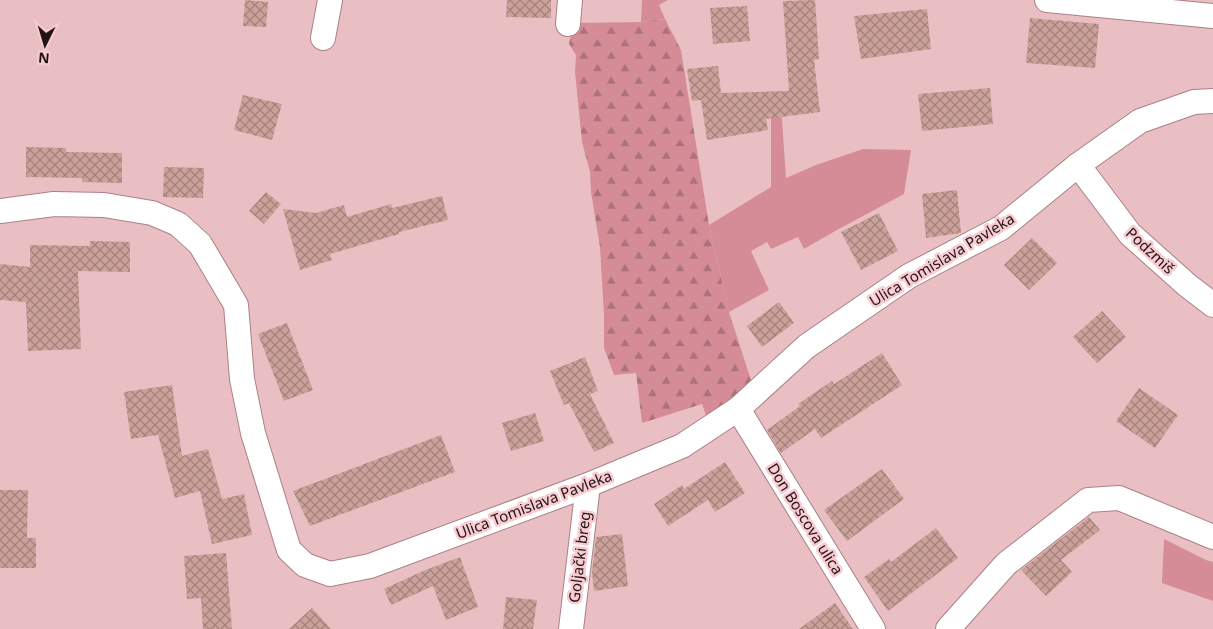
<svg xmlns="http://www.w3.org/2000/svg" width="1213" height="629" viewBox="0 0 1213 629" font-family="'Noto Sans',sans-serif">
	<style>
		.grass { fill: #d58c97 }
		.forest { fill: url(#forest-firs) }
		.building { fill: url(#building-cross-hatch) }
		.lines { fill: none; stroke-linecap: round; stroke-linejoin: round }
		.street-casing { stroke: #a98086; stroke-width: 26 }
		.street { stroke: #fff; stroke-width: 24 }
		.labels { text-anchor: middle; stroke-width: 5; stroke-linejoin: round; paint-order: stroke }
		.street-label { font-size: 15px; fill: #221315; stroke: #f7cbd1 }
	</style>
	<defs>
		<pattern id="forest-firs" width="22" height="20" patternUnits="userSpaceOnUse" patternTransform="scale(1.25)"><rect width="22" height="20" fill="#d58c97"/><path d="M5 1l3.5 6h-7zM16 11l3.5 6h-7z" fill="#ac717a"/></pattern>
		<pattern id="building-cross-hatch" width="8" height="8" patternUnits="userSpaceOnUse" patternTransform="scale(1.25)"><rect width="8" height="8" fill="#cba19a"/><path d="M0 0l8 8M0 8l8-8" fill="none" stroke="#a4827c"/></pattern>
	</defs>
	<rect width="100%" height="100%" fill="#eabfc4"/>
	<g class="grass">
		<polygon points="642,0 668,0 659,5 665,19 641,22"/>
		<polygon points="780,91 786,178 816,165 863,149 911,150 904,194 837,230 804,249 798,237 771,249 767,242 751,251 769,290 729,312 709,225 771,187 771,93"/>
		<polygon points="1164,539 1206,560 1213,562 1213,601 1162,583"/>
	</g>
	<polygon class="forest" points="665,19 681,50 709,225 729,312 751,380 735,401 709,424 702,404 642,423 636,373 614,375 604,348 604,315 600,247 591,192 590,172 582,142 575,72 576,55 569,44 573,23 641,22"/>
	<g class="building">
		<polygon points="245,0 268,2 266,27 243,26"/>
		<polygon points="507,0 551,0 551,18 506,17"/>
		<polygon points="815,0 819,59 814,60 820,112 766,119 768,130 707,140 701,100 692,101 687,69 718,66 721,93 789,91 783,1"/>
		<polygon points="747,6 750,41 713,44 710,8"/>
		<polygon points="927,9 931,49 861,59 854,16"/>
		<polygon points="1030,18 1099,24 1095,68 1026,63"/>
		<polygon points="990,88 993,124 922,131 918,94"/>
		<polygon points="243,95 282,104 272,140 234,130"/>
		<polygon points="26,147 66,148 66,152 122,153 122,183 82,182 82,178 26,177"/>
		<polygon points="164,167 204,168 203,198 163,197"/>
		<polygon points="957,190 961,233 926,238 922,194"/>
		<polygon points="266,192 281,204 264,224 249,211"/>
		<polygon points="442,196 448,220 399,232 399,234 330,254 332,260 300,270 283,209 316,213 344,205 347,217 391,204 392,208"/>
		<polygon points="879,213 898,251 861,270 841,232"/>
		<polygon points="1032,238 1057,263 1029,290 1004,265"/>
		<polygon points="90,241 130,242 130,272 78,271 81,349 28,351 26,302 0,300 0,264 30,267 30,245 90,246"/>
		<polygon points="779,302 794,323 762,347 747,326"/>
		<polygon points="1102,311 1126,337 1097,363 1073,337"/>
		<polygon points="287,323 313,390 284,401 258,334"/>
		<polygon points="882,353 902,385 821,438 815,429 781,453 767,430 800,406 798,404 832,381 834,384"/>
		<polygon points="585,357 598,391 590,394 614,443 594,452 569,403 564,405 550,371"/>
		<polygon points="172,385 182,456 208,449 222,499 244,494 252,535 212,544 200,491 175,498 158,435 131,439 124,392"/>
		<polygon points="1139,388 1178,415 1155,448 1116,421"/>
		<polygon points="535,413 544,441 511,451 502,423"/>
		<polygon points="441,435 455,472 310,526 293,491"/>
		<polygon points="725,462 745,493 715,512 708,500 668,526 654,504 682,485 684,489"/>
		<polygon points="882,469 904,499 847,541 824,510"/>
		<polygon points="0,490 28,490 27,538 36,538 36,568 0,568"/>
		<polygon points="1089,517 1100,530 1061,560 1072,572 1046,596 1021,570"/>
		<polygon points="936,528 958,558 888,611 864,577 889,559 891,562"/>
		<polygon points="622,534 628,586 594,591 592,572 596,537"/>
		<polygon points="226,553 232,629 203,629 201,598 187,599 184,556"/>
		<polygon points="460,557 478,607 446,620 433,586 391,605 384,589 423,571"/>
		<polygon points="506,597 537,600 533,629 503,629"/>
		<polygon points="835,603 853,629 799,629"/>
		<polygon points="312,608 331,629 289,629"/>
	</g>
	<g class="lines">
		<g class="street-casing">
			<g id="street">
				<polyline points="1047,0 1213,16"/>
				<polyline points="568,24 570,0"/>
				<polyline points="323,38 330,0"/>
				<polyline points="1078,165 1130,234 1187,285 1213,305"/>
				<polyline points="0,211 54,204 104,205 152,213 178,224 200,244 236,305 242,379 253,433 289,550 305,565 330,574 370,566 588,485 682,446 738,409 807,346 909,276 1001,228 1078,165 1140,121 1194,102 1213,101"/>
				<polyline points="738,409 873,629"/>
				<polyline points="571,629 588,485"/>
				<polyline points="948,629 1006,564 1088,500 1119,498 1213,537"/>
			</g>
		</g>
		<use href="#street" class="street"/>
	</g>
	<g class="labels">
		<g class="street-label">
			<text transform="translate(1150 251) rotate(43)" y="5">Podzmiš</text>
			<text transform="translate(942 260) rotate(-31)" y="5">Ulica Tomislava Pavleka</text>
			<text transform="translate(534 505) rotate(-21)" y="5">Ulica Tomislava Pavleka</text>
			<text transform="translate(805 519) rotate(58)" y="5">Don Boscova ulica</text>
			<text transform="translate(580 557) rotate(-83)" y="5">Goljački breg</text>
		</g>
	</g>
	<g transform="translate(45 45) rotate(185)" stroke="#f7cbd1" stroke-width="4" paint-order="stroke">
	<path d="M0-4L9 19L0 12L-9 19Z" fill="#221315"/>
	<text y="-8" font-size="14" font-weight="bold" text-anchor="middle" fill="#221315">N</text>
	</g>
</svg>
